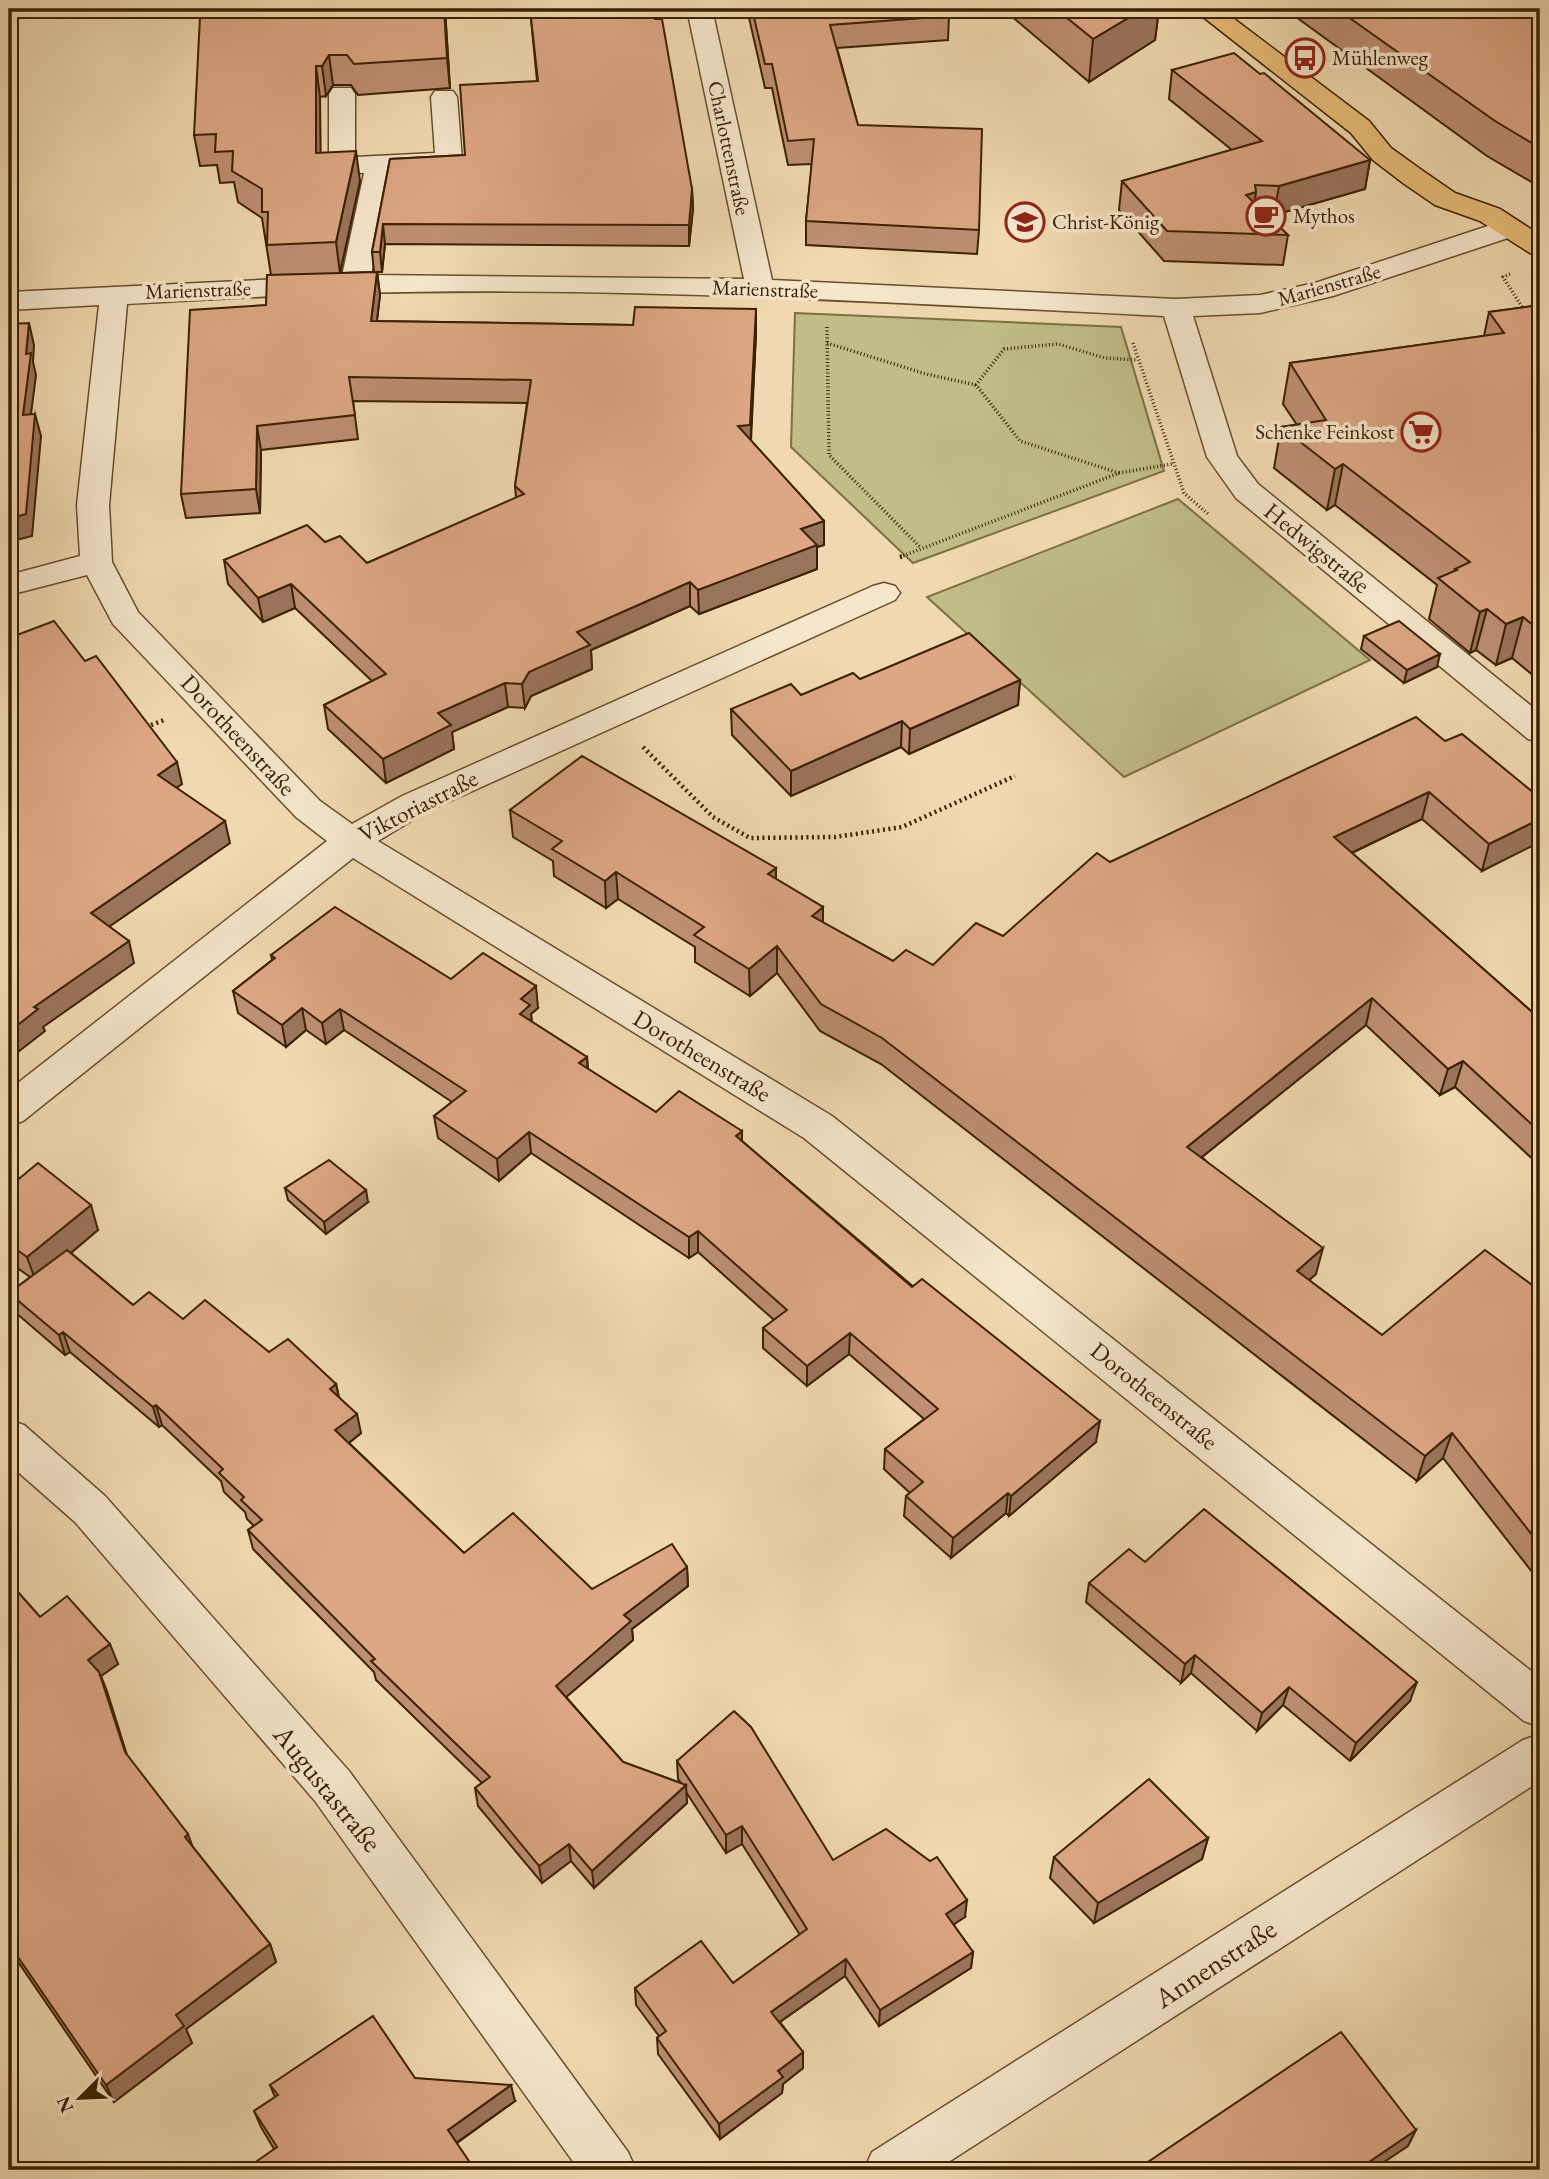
<svg xmlns="http://www.w3.org/2000/svg" width="1549" height="2179" viewBox="0 0 1549 2179" font-family="'EB Garamond',serif">
	<style>
		.green { fill: #c0bd87; stroke: #7e6f44; stroke-width: 2 }
		.lines { fill: none; stroke-linecap: round; stroke-linejoin: round }
		.minor-casing { stroke: #684f2d; stroke-width: 3 }
		.major-casing { stroke: #3b2101; stroke-width: 3 }
		.path-far1 { stroke: #3b2101; stroke-width: 3.5; stroke-dasharray: 1 2.5; stroke-linecap: butt }
		.path { stroke: #3b2101; stroke-width: 4.5; stroke-dasharray: 2 3.5; stroke-linecap: butt }
		.minor { fill: #f5e6cc; fill-rule: evenodd }
		.major { fill: #e8bc78; fill-rule: evenodd }
		.wall { fill: #be8f72; stroke: #3b2101; stroke-width: 2 }
		.shaded-wall { fill: #9b745c; stroke: #3b2101; stroke-width: 2 }
		.building { fill: #dda684; stroke: #3b2101; stroke-width: 2 }
		.labels { text-anchor: middle; stroke-width: 7; stroke-linejoin: round; paint-order: stroke }
		.far-poi-label { font-size: 21px; fill: #3b2101; stroke: #f5e6cc; text-anchor: start }
		.far-street-label { font-size: 21px; fill: #3b2101; stroke: #f5e6cc }
		.street-label { font-size: 24px; fill: #3b2101; stroke: #f5e6cc }
		.near-street-label { font-size: 28px; fill: #3b2101; stroke: #f5e6cc }
	</style>
	<rect width="100%" height="100%" fill="#f0d9b0"/>
	<filter id="stains"><feTurbulence type="fractalNoise" baseFrequency=".00286" numOctaves="4"/><feColorMatrix values="0 0 0 0 .2 0 0 0 0 .09 0 0 0 0 .02 0 0 0 .5 -.17"/></filter>
	<radialGradient id="worn" r=".72"><stop offset=".6" stop-color="#630" stop-opacity="0"/><stop offset="1" stop-color="#630" stop-opacity=".3"/></radialGradient>
	<g class="green">
		<polygon points="795,313 1121,327 1164,471 913,563 791,447"/>
		<polygon points="1178,499 1370,660 1124,777 927,597"/>
	</g>
	<g class="lines">
		<g class="minor-casing">
			<g id="minor">
				<path d="M687,9H712L772,280L1176,299L1260,295L1315,283L1500,222H1520L1524,228L1520,234L1333,296L1260,313L1193,316L1237,456L1258,484L1540,713V742L1528,739L1236,498L1207,457L1164,316C895,303 625,286 355,293C279,295 203,300 127,304L109,505L112,562L138,612L320,801L352,824L402,796L873,586L884,583L895,586L900,593L895,600L426,812L378,841L832,1116L1540,1678V1727L1524,1721L804,1138L353,858L23,1121L9,1126V1090L327,841L296,817L113,624L87,575L9,595V575L80,556L77,505L99,305L9,310V292L342,276L364,173L332,172L329,166V94L333,88H351L355,94V157L435,153L431,97L435,91H453L457,97L462,160L459,166L391,171L371,275L744,279Z"/>
				<polygon points="9,1420 24,1425 105,1496 349,1771 628,2152 636,2170 579,2170 315,1801 75,1522 9,1464"/>
				<polygon points="1540,1734 1540,1781 936,2170 864,2170 872,2152 1523,1740"/>
			</g>
		</g>
		<g class="major-casing">
			<polygon id="major" points="1193,9 1221,9 1369,121 1391,148 1423,171 1455,193 1500,209 1540,235 1540,255 1530,253 1480,221 1435,205 1403,183 1373,160 1351,133"/>
		</g>
		<g class="path-far1">
			<polyline points="1510,274 1503,277 1524,310"/>
			<polyline points="827,327 829,455 921,548"/>
			<polyline points="827,343 926,374 976,385"/>
			<polyline points="1133,343 1184,493 1208,514"/>
			<polyline points="1119,473 1020,441 976,385 1004,349 1058,344 1105,358 1137,360"/>
			<polyline points="900,557 1119,473 1172,464"/>
		</g>
		<g class="path">
			<polyline points="900,557 904,556"/>
			<polyline points="146,727 164,720"/>
			<polyline points="643,747 713,817 750,838 835,837 902,827 1015,776"/>
		</g>
		<use href="#minor" class="minor"/>
		<use href="#major" class="major"/>
	</g>
	<g class="wall">
		<polygon points="360,9 445,9 450,88 358,95 351,85 333,85 326,96 320,97 320,153 360,181 340,273 374,272 372,252 390,159 465,155 537,81 530,9 653,9 692,189 693,209 689,246 385,244 382,272 377,272 380,295 377,321 633,325 756,309 756,333 751,441 824,521 824,545 817,547 817,569 699,614 690,606 591,650 592,669 531,696 525,708 508,707 452,732 454,749 386,783 328,729 324,705 372,681 295,608 263,622 228,584 224,560 325,542 367,563 516,498 515,486 527,403 353,401 358,439 261,450 260,513 186,518 181,494 266,305 271,275 262,218 238,202 234,182 220,183 217,165 200,166 194,135"/>
		<polygon points="747,9 947,9 949,16 948,40 837,48 858,125 979,230 977,254 806,245 806,221 812,164 788,165 772,88 765,88"/>
		<polygon points="1003,9 1159,9 1155,40 1089,82"/>
		<polygon points="1285,9 1540,9 1540,187 1487,156"/>
		<polygon points="1172,70 1370,160 1365,189 1274,215 1267,215 1288,235 1283,265 1164,261 1119,210 1122,181 1232,150 1169,99"/>
		<polygon points="1540,305 1540,681 1512,658 1496,665 1476,650 1470,653 1429,619 1437,585 1335,505 1327,510 1274,468 1281,427 1297,425 1283,404 1290,363 1484,336 1489,312"/>
		<polygon points="1364,636 1437,667 1404,683 1361,649"/>
		<polygon points="860,679 1020,680 1018,705 909,754 901,747 791,796 732,735 731,709 801,695"/>
		<polygon points="1445,741 1540,798 1482,871 1422,819 1352,853 1540,1019 1540,1166 1455,1087 1440,1095 1366,1025 1202,1157 1316,1274 1309,1280 1382,1335 1540,1291 1540,1582 1443,1458 1417,1481 881,1064 820,1031 777,973 750,996 695,962 695,947 618,899 606,908 554,876 553,861 513,837 510,810 776,868 776,879 823,907 823,923 893,961 933,965 1003,936 1110,862"/>
		<polygon points="271,955 451,979 538,1008 531,1014 532,1022 587,1057 588,1069 656,1112 742,1141 1096,1442 1009,1516 1006,1513 951,1558 904,1516 906,1496 910,1493 884,1469 885,1449 924,1419 849,1354 807,1386 763,1348 763,1328 774,1320 698,1252 689,1258 531,1153 499,1181 438,1138 434,1116 452,1102 344,1030 326,1044 306,1030 286,1047 238,1013 233,991 272,960"/>
		<polygon points="9,1187 98,1230 71,1253 133,1305 183,1319 269,1352 336,1384 339,1397 361,1433 349,1443 464,1553 592,1589 687,1567 688,1586 632,1629 633,1640 566,1697 623,1762 681,1783 678,1779 677,1761 833,1860 965,1917 953,1924 973,1952 971,1968 879,2026 845,1976 780,2022 803,2052 803,2068 783,2084 782,2093 720,2139 658,2054 657,2038 659,2036 636,2005 635,1988 733,1983 800,1935 742,1844 726,1853 686,1792 687,1803 594,1888 571,1861 542,1883 478,1806 475,1788 482,1783 376,1680 374,1672 253,1549 248,1530 254,1526 247,1519 245,1512 224,1492 221,1481 162,1425 159,1427 70,1352 65,1355 16,1313 9,1293 30,1277 9,1262"/>
		<polygon points="285,1188 368,1202 326,1234 288,1200"/>
		<polygon points="1145,1562 1410,1701 1350,1761 1283,1705 1257,1731 1191,1673 1181,1683 1086,1602 1089,1583"/>
		<polygon points="9,1582 40,1617 118,1664 101,1676 127,1756 193,1847 270,1944 276,1962 186,2029 192,2043 114,2102 16,1959 9,1964 9,1789 13,1786 9,1781"/>
		<polygon points="1208,1838 1202,1859 1094,1923 1050,1878 1054,1857"/>
		<polygon points="415,2078 515,2101 457,2143 274,2149 261,2127 254,2111 275,2097 270,2085"/>
	</g>
	<g class="shaded-wall">
		<polygon points="444,9 445,9 450,88 447,58"/>
		<polygon points="1143,9 1159,9 1155,40 1089,82 1093,39"/>
		<polygon points="329,55 333,85 326,96 322,66"/>
		<polygon points="316,66 320,97 321,184 316,153"/>
		<polygon points="356,151 360,181 340,273 336,242"/>
		<polygon points="1370,160 1365,189 1274,215 1279,186"/>
		<polygon points="692,189 693,209 689,246 689,225"/>
		<polygon points="1256,192 1252,222 1246,195"/>
		<polygon points="383,224 385,244 382,272 380,252"/>
		<polygon points="377,272 380,295 374,344 371,321"/>
		<polygon points="756,309 756,333 750,449 738,426"/>
		<polygon points="29,323 34,345 33,362 36,375 28,437 23,415 26,354"/>
		<polygon points="35,414 41,436 32,536 9,542 9,519"/>
		<polygon points="257,426 261,450 260,513 256,489"/>
		<polygon points="1343,464 1335,505 1327,510 1335,469"/>
		<polygon points="824,521 824,545 817,547 817,569 699,614 698,590 801,529"/>
		<polygon points="690,582 690,606 591,650 592,669 531,696 525,708 522,684 529,672 577,632"/>
		<polygon points="291,584 295,608 263,622 258,598"/>
		<polygon points="1487,609 1476,650 1470,653 1480,612"/>
		<polygon points="1523,617 1512,658 1496,665 1506,624"/>
		<polygon points="1440,654 1437,667 1404,683 1407,670"/>
		<polygon points="1020,680 1018,705 909,754 910,729"/>
		<polygon points="505,683 508,707 452,732 454,749 386,783 383,759 438,713"/>
		<polygon points="902,721 901,747 791,796 791,771"/>
		<polygon points="177,762 182,784 163,797 158,775"/>
		<polygon points="1429,792 1422,819 1328,864 1334,837"/>
		<polygon points="1540,819 1540,842 1482,871 1489,844"/>
		<polygon points="225,821 230,843 97,935 91,913"/>
		<polygon points="776,868 776,895 768,874"/>
		<polygon points="616,872 618,899 606,908 605,881"/>
		<polygon points="823,907 823,934 812,916"/>
		<polygon points="129,941 134,963 43,1027 45,1031 9,1059 9,1032 34,1007"/>
		<polygon points="777,946 777,973 750,996 749,969"/>
		<polygon points="536,986 538,1008 531,1014 532,1027 520,1014 521,999"/>
		<polygon points="1372,998 1366,1025 1182,1173 1187,1147"/>
		<polygon points="302,1008 306,1030 286,1047 282,1025"/>
		<polygon points="340,1009 344,1030 326,1044 322,1023"/>
		<polygon points="587,1057 588,1078 579,1063"/>
		<polygon points="1463,1061 1455,1087 1440,1095 1448,1069"/>
		<polygon points="742,1131 742,1152 736,1136"/>
		<polygon points="529,1132 531,1153 499,1181 497,1159"/>
		<polygon points="366,1190 368,1202 326,1234 324,1222"/>
		<polygon points="91,1205 98,1230 36,1282 27,1257"/>
		<polygon points="698,1231 698,1252 689,1258 689,1237"/>
		<polygon points="1323,1248 1316,1274 1290,1297 1297,1271"/>
		<polygon points="63,1332 70,1352 65,1355 59,1335"/>
		<polygon points="850,1333 849,1354 807,1386 807,1366"/>
		<polygon points="336,1384 340,1404 330,1389"/>
		<polygon points="156,1405 162,1425 159,1427 153,1407"/>
		<polygon points="357,1414 361,1433 340,1450 335,1430"/>
		<polygon points="1100,1421 1096,1442 1009,1516 1011,1496"/>
		<polygon points="1452,1433 1443,1458 1417,1481 1425,1456"/>
		<polygon points="1008,1493 1006,1513 951,1558 953,1538"/>
		<polygon points="687,1567 688,1586 632,1629 633,1640 558,1704 556,1686 624,1615"/>
		<polygon points="110,1644 118,1664 101,1676 107,1691 132,1771 88,1660"/>
		<polygon points="1195,1655 1191,1673 1181,1683 1185,1664"/>
		<polygon points="1417,1682 1410,1701 1350,1761 1356,1743"/>
		<polygon points="1289,1687 1283,1705 1257,1731 1262,1713"/>
		<polygon points="686,1785 687,1803 594,1888 592,1871"/>
		<polygon points="742,1826 742,1844 726,1853 726,1835"/>
		<polygon points="188,1834 195,1853 185,1837"/>
		<polygon points="1208,1838 1202,1859 1094,1923 1098,1903"/>
		<polygon points="569,1844 571,1861 542,1883 539,1866"/>
		<polygon points="967,1900 965,1917 944,1931 946,1914"/>
		<polygon points="270,1944 276,1962 186,2029 192,2043 114,2102 106,2085 176,2015"/>
		<polygon points="9,1945 16,1959 9,1964"/>
		<polygon points="973,1952 971,1968 879,2026 880,2010"/>
		<polygon points="846,1959 845,1976 771,2028 771,2012"/>
		<polygon points="803,2052 803,2068 783,2084 782,2093 720,2139 719,2124 778,2071"/>
		<polygon points="511,2085 515,2101 452,2146 448,2130"/>
		<polygon points="1416,2130 1408,2146 1372,2170 1357,2170"/>
	</g>
	<g class="building">
		<polygon points="360,9 444,9 447,58 354,64 347,55 329,55 322,66 316,66 316,153 356,151 336,242 267,245 268,212 262,212 262,189 232,171 233,151 215,152 216,134 194,135 200,17"/>
		<polygon points="530,9 653,9 655,19 662,19 692,189 689,225 383,224 380,252 372,252 390,159 465,155 460,85 538,81"/>
		<polygon points="752,9 947,9 949,16 830,25 858,125 982,129 979,230 806,221 814,139 788,141 772,64 765,64"/>
		<polygon points="1056,9 1143,9 1093,39"/>
		<polygon points="1337,9 1540,9 1540,148 1495,121"/>
		<polygon points="1234,53 1260,74 1264,73 1370,160 1279,186 1255,185 1256,192 1246,195 1288,235 1167,231 1122,181 1262,141 1172,70"/>
		<polygon points="377,272 371,321 633,325 635,307 756,309 750,425 738,426 824,521 801,529 817,545 698,590 690,582 577,632 590,645 529,672 522,684 505,683 438,713 451,725 383,759 324,705 386,674 291,584 258,598 224,560 307,525 325,542 340,536 367,563 524,494 515,486 531,380 349,377 355,415 257,426 256,489 181,494 190,310 266,305 267,275"/>
		<polygon points="1540,305 1540,631 1523,617 1506,624 1487,609 1480,612 1438,578 1457,570 1455,569 1470,562 1343,464 1335,469 1281,427 1326,420 1290,363 1504,333 1489,312"/>
		<polygon points="29,323 26,354 31,353 23,415 35,414 26,514 9,519 9,324"/>
		<polygon points="54,621 85,661 96,656 177,762 158,775 225,821 91,913 129,941 34,1007 38,1009 9,1032 9,736 10,735 9,733 9,638"/>
		<polygon points="1399,621 1440,654 1407,670 1364,636"/>
		<polygon points="969,633 1020,680 910,729 902,721 791,771 731,709 791,684 801,695 853,673 860,679"/>
		<polygon points="1416,717 1445,741 1462,734 1540,798 1540,819 1489,844 1429,792 1334,837 1540,1019 1540,1132 1463,1061 1448,1069 1372,998 1187,1147 1323,1248 1297,1271 1382,1335 1485,1250 1540,1291 1540,1545 1452,1433 1425,1456 882,1038 821,1004 777,946 749,969 694,935 704,927 616,872 605,881 552,849 562,841 510,810 582,756 776,868 768,874 823,907 812,916 893,961 906,950 933,965 976,923 1003,936 1097,853 1110,862"/>
		<polygon points="335,907 451,979 483,953 536,986 521,999 530,1005 520,1014 587,1057 579,1063 656,1112 679,1091 742,1131 736,1136 912,1287 922,1279 1100,1421 1011,1496 1008,1493 953,1538 906,1496 923,1482 885,1449 938,1409 850,1333 807,1366 763,1328 787,1310 698,1231 689,1237 529,1132 497,1159 434,1116 466,1091 340,1009 322,1023 302,1008 282,1025 233,991 275,958 271,955"/>
		<polygon points="329,1160 366,1190 324,1222 285,1188"/>
		<polygon points="38,1163 91,1205 27,1257 9,1244 9,1187"/>
		<polygon points="67,1250 133,1305 149,1292 183,1319 205,1300 269,1352 288,1339 336,1384 330,1389 357,1414 335,1430 464,1553 513,1513 592,1589 672,1544 687,1567 624,1615 631,1621 556,1686 623,1762 686,1785 592,1871 569,1844 539,1866 475,1788 490,1777 371,1661 375,1659 248,1530 262,1520 241,1500 244,1497 219,1473 223,1469 156,1405 153,1407 63,1332 59,1335 9,1293"/>
		<polygon points="1204,1509 1417,1682 1356,1743 1289,1687 1262,1713 1195,1655 1185,1664 1089,1583 1129,1549 1145,1562"/>
		<polygon points="9,1582 40,1617 67,1596 110,1644 88,1660 99,1672 125,1752 188,1834 185,1837 270,1944 176,2015 184,2026 106,2085 9,1944 9,1789 17,1783 9,1773"/>
		<polygon points="734,1711 751,1727 833,1860 886,1829 930,1861 937,1857 967,1900 946,1914 973,1952 880,2010 846,1959 771,2012 803,2052 778,2071 783,2077 719,2124 657,2038 666,2031 635,1988 701,1941 733,1983 807,1929 742,1826 726,1835 677,1761"/>
		<polygon points="1149,1779 1208,1838 1098,1903 1054,1857"/>
		<polygon points="373,2016 415,2078 511,2085 448,2130 475,2170 249,2170 247,2168 277,2147 254,2111 278,2095 270,2085"/>
		<polygon points="1341,2032 1416,2130 1357,2170 1136,2170"/>
	</g>
	<defs>
		<g id="bus-ring" transform="scale(2.0125)"><circle r="9.5" fill="#f5e6cc" stroke="#8f2418" stroke-width="1.5"/><path d="M-5-6H5V4H4V6H2V4H-2V6H-4V4H-5ZM-3.5-4V0h7V-4ZM-3.5 1.2v1.5H-2V1.2ZM2 1.2v1.5H3.5V1.2Z" fill="#8f2418"/></g>
		<g id="cafe-ring" transform="scale(2.0125)"><circle r="9.5" fill="#f5e6cc" stroke="#8f2418" stroke-width="1.5"/><path d="M-5.5-4.5H6V0H3Q3 3.5 0 3.5H-2.5Q-5.5 3.5-5.5 0ZM3-3.2v2h1.7v-2ZM-6 4.5H4V6H-6Z" fill="#8f2418"/></g>
		<g id="school-ring" transform="scale(2.0125)"><circle r="9.5" fill="#f5e6cc" stroke="#8f2418" stroke-width="1.5"/><path d="M0-5L7-2L0 1L-7-2ZM-4 1L0 2.5L4 1V4Q0 6-4 4Z" fill="#8f2418"/></g>
		<g id="supermarket-ring" transform="scale(2.0125)"><circle r="9.5" fill="#f5e6cc" stroke="#8f2418" stroke-width="1.5"/><path d="M-6-5.5h2.5l.6 2H6L4.5 2H-2.5L-4.4-4H-6ZM-1.5 3.2a1.3 1.3 0 1 0 .1 0ZM3 3.2a1.3 1.3 0 1 0 .1 0Z" fill="#8f2418"/></g>
	</defs>
	<g fill-rule="evenodd">
		<use href="#bus-ring" x="1305" y="58"/>
		<use href="#cafe-ring" x="1266" y="216"/>
		<use href="#school-ring" x="1025" y="222"/>
		<use href="#supermarket-ring" x="1421" y="432"/>
	</g>
	<g class="labels">
		<g class="far-poi-label">
			<text x="1332" y="65">Mühlenweg</text>
			<text x="1293" y="223">Mythos</text>
			<text x="1052" y="229">Christ-König</text>
			<text x="1394" y="439" text-anchor="end">Schenke Feinkost</text>
		</g>
		<g class="far-street-label">
			<text transform="translate(729 148) rotate(78)" y="7">Charlottenstraße</text>
			<text transform="translate(1329 285) rotate(-16)" y="7">Marienstraße</text>
			<text transform="translate(765 289) rotate(2)" y="7">Marienstraße</text>
			<text transform="translate(198 290) rotate(-2)" y="7">Marienstraße</text>
		</g>
		<g class="street-label">
			<text transform="translate(1317 548) rotate(39)" y="8">Hedwigstraße</text>
			<text transform="translate(238 735) rotate(47)" y="8">Dorotheenstraße</text>
			<text transform="translate(418 806) rotate(-27)" y="8">Viktoriastraße</text>
			<text transform="translate(702 1056) rotate(31)" y="8">Dorotheenstraße</text>
			<text transform="translate(1154 1396) rotate(39)" y="8">Dorotheenstraße</text>
		</g>
		<g class="near-street-label">
			<text transform="translate(328 1788) rotate(51)" y="10">Augustastraße</text>
			<text transform="translate(1215 1963) rotate(-33)" y="10">Annenstraße</text>
		</g>
	</g>
	<rect width="1549" height="2179" fill="none" stroke="#f0d9b0" stroke-width="35"/>
	<rect x="10" y="10" width="1528" height="2158" fill="none" stroke="#3b2101" stroke-width="3.5"/>
	<rect x="18" y="18" width="1514" height="2144" fill="none" stroke="#3b2101" stroke-width="2"/>
	<g transform="translate(80 2098) rotate(246)" stroke="#f5e6cc" stroke-width="5" paint-order="stroke">
	<path d="M0-5L12 26L0 18L-12 26Z" fill="#3b2101"/>
	<text y="-10" font-size="19" font-weight="bold" text-anchor="middle" fill="#3b2101">N</text>
	</g>
	<rect width="100%" height="100%" filter="url(#stains)"/>
	<rect width="100%" height="100%" fill="url(#worn)"/>
</svg>
